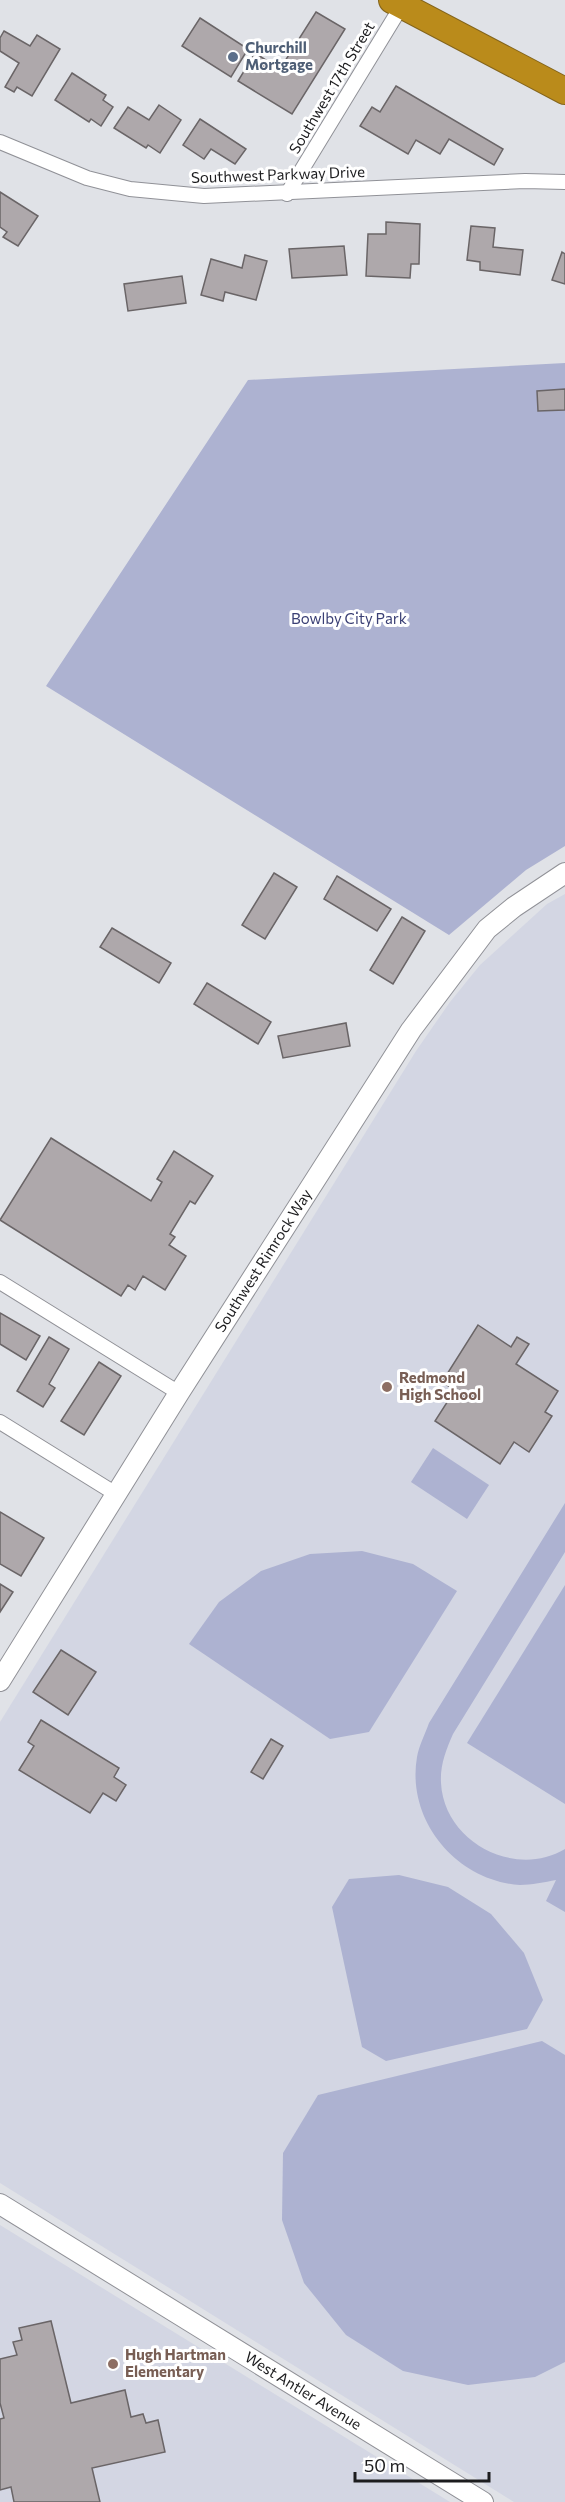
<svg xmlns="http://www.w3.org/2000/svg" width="565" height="2502" viewBox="0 0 565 2502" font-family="Commissioner,sans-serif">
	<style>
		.built { fill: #d3d6e3 }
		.green { fill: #adb2d1 }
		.building { fill: #aea8ab; stroke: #6a6567; stroke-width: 1.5 }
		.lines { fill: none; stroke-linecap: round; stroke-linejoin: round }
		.street-casing { stroke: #909197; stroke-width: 16 }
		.secondary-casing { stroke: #909197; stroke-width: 22 }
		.highway-casing { stroke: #83641c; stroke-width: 28 }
		.street { stroke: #fff; stroke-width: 14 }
		.secondary { stroke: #fff; stroke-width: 20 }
		.highway { stroke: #ba8b1b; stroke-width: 26 }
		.service-dot { fill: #5c6f8a; stroke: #fff; stroke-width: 2 }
		.education-dot { fill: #8d6e63; stroke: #fff; stroke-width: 2 }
		.labels { text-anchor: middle; stroke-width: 6; stroke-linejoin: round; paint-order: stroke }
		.service-label { font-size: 15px; font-weight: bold; fill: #4e5e75; stroke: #fff; text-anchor: start }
		.street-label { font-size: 15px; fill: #1c1c1e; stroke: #fff }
		.park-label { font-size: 15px; fill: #3b4075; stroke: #fff }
		.education-label { font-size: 15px; font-weight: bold; fill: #785e54; stroke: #fff; text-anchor: start }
	</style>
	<rect width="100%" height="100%" fill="#e0e2e7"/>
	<g class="built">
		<polygon points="565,894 565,2502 514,2502 0,2183 0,1722 416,1051 450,1002 480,965 547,904"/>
		<polygon points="0,2225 450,2502 0,2502"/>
	</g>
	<g class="green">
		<polygon points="565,363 565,846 526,870 449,935 46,686 248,380"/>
		<polygon points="433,1448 489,1485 467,1519 411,1482"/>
		<path d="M565,1503V1552L453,1734C446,1750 440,1765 441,1783C444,1842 515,1879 565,1849V1912L546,1901L556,1880C545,1882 531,1885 520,1885C457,1881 406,1821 417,1757C419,1746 425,1734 429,1723Z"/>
		<polygon points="362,1551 413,1564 457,1591 369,1732 330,1739 189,1644 219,1602 261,1571 310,1554"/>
		<polygon points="565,1585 565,1804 467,1743"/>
		<polygon points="399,1875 448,1887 491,1914 524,1953 543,2000 527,2029 386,2061 362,2047 332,1907 349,1879"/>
		<polygon points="542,2041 565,2055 565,2362 535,2377 468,2385 403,2371 346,2335 304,2283 282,2220 283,2153 318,2095"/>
	</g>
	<g class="building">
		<polygon points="316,12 345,29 292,114 238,81 255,53 280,69"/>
		<polygon points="200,18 248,49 231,77 182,46"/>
		<polygon points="4,31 30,46 37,35 60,49 32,96 17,87 14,92 5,87 19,63 0,51 0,38"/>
		<polygon points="72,73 106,95 103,100 113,107 101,126 91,119 89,122 55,100"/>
		<polygon points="396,86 503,149 494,165 449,139 440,154 416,140 408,154 360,126 372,107 380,112"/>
		<polygon points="159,105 181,120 160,153 148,145 146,148 114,128 128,107 149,120"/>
		<polygon points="200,119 246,149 235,164 211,149 204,159 183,145"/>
		<polygon points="0,192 38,216 18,246 3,237 7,232 0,227"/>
		<polygon points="386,222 420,224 419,264 411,264 410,278 366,276 368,234 386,234"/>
		<polygon points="471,226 495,228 493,247 523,250 520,275 480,270 480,262 467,260"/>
		<polygon points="344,246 347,275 292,278 289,249"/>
		<polygon points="562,252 565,254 565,284 552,280"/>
		<polygon points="245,255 267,261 256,300 225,292 223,301 201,295 211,259 242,268"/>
		<polygon points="182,276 186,303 128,311 124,284"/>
		<polygon points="565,389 565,410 538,411 537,391"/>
		<polygon points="274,873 297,887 265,939 242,925"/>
		<polygon points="337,876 391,909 377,931 324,899"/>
		<polygon points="402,917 425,931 393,984 370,970"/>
		<polygon points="112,928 171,963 159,983 100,947"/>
		<polygon points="207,983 271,1022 258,1044 194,1004"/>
		<polygon points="346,1023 350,1046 283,1058 278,1036"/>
		<polygon points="51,1138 151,1201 162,1182 157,1179 174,1151 213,1176 195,1204 190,1201 170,1234 175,1237 169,1245 186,1256 165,1290 143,1276 135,1290 128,1285 121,1296 0,1220"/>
		<polygon points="0,1313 40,1336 26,1360 0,1344"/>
		<polygon points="478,1325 511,1347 517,1337 529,1344 516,1364 558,1391 545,1412 552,1416 529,1452 514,1442 500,1464 435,1421 455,1390 442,1382"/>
		<polygon points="49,1337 69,1349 49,1384 55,1388 43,1407 17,1391"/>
		<polygon points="99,1362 121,1376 84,1435 61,1421"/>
		<polygon points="0,1512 44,1538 21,1576 0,1564"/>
		<polygon points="0,1584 13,1592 0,1612"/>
		<polygon points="61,1650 96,1672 68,1715 33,1692"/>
		<polygon points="41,1720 119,1768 114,1777 126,1785 116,1801 103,1793 90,1813 19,1770 34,1746 28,1742"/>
		<polygon points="271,1739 283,1746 263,1779 251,1772"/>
		<polygon points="51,2321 71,2403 125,2390 131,2417 143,2414 146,2423 158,2420 165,2452 92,2468 100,2502 14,2502 11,2487 0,2490 0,2419 4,2418 0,2403 0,2359 17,2355 13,2342 22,2340 19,2328"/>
	</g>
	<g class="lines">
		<g class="street-casing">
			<g id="street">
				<polyline points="0,142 87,178 130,189 204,196 525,181 565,182"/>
				<polyline points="287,194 404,2"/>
				<polyline points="0,1282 179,1393"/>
				<polyline points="0,1422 116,1494"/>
			</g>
		</g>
		<g class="secondary-casing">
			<g id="secondary">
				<path id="s1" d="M0,1681L179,1393L411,1030L487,929L514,907L565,873"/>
				<path id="s2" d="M0,2204L483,2502"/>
			</g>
		</g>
		<g class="highway-casing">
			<polyline id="highway" points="392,0 565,91"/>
		</g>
		<use href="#street" class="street"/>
		<use href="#secondary" class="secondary"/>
		<use href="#highway" class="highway"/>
	</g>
	<circle class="service-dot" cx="233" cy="57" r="6"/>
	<g class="education-dot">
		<circle cx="387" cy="1387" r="6"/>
		<circle cx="113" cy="2364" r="6"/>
	</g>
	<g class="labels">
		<g class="service-label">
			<text x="245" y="53">Churchill<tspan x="245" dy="17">Mortgage</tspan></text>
		</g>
		<g class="street-label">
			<text transform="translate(332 88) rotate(-59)" y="5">Southwest 17th Street</text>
			<text transform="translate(278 175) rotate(-2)" y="5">Southwest Parkway Drive</text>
			<text dy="5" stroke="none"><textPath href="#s1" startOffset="496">Southwest Rimrock Way</textPath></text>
			<text dy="5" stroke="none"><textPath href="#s2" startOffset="356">West Antler Avenue</textPath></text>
		</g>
		<g class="park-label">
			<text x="349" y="624">Bowlby City Park</text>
		</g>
		<g class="education-label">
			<text x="399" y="1383">Redmond<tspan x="399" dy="17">High School</tspan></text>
			<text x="125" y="2360">Hugh Hartman<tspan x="125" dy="17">Elementary</tspan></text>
		</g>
	</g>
	<path d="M355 2472v9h134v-9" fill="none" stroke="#1c1c1e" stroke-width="3"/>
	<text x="364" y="2472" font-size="18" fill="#1c1c1e" stroke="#ffffff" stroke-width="4.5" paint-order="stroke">50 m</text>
</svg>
